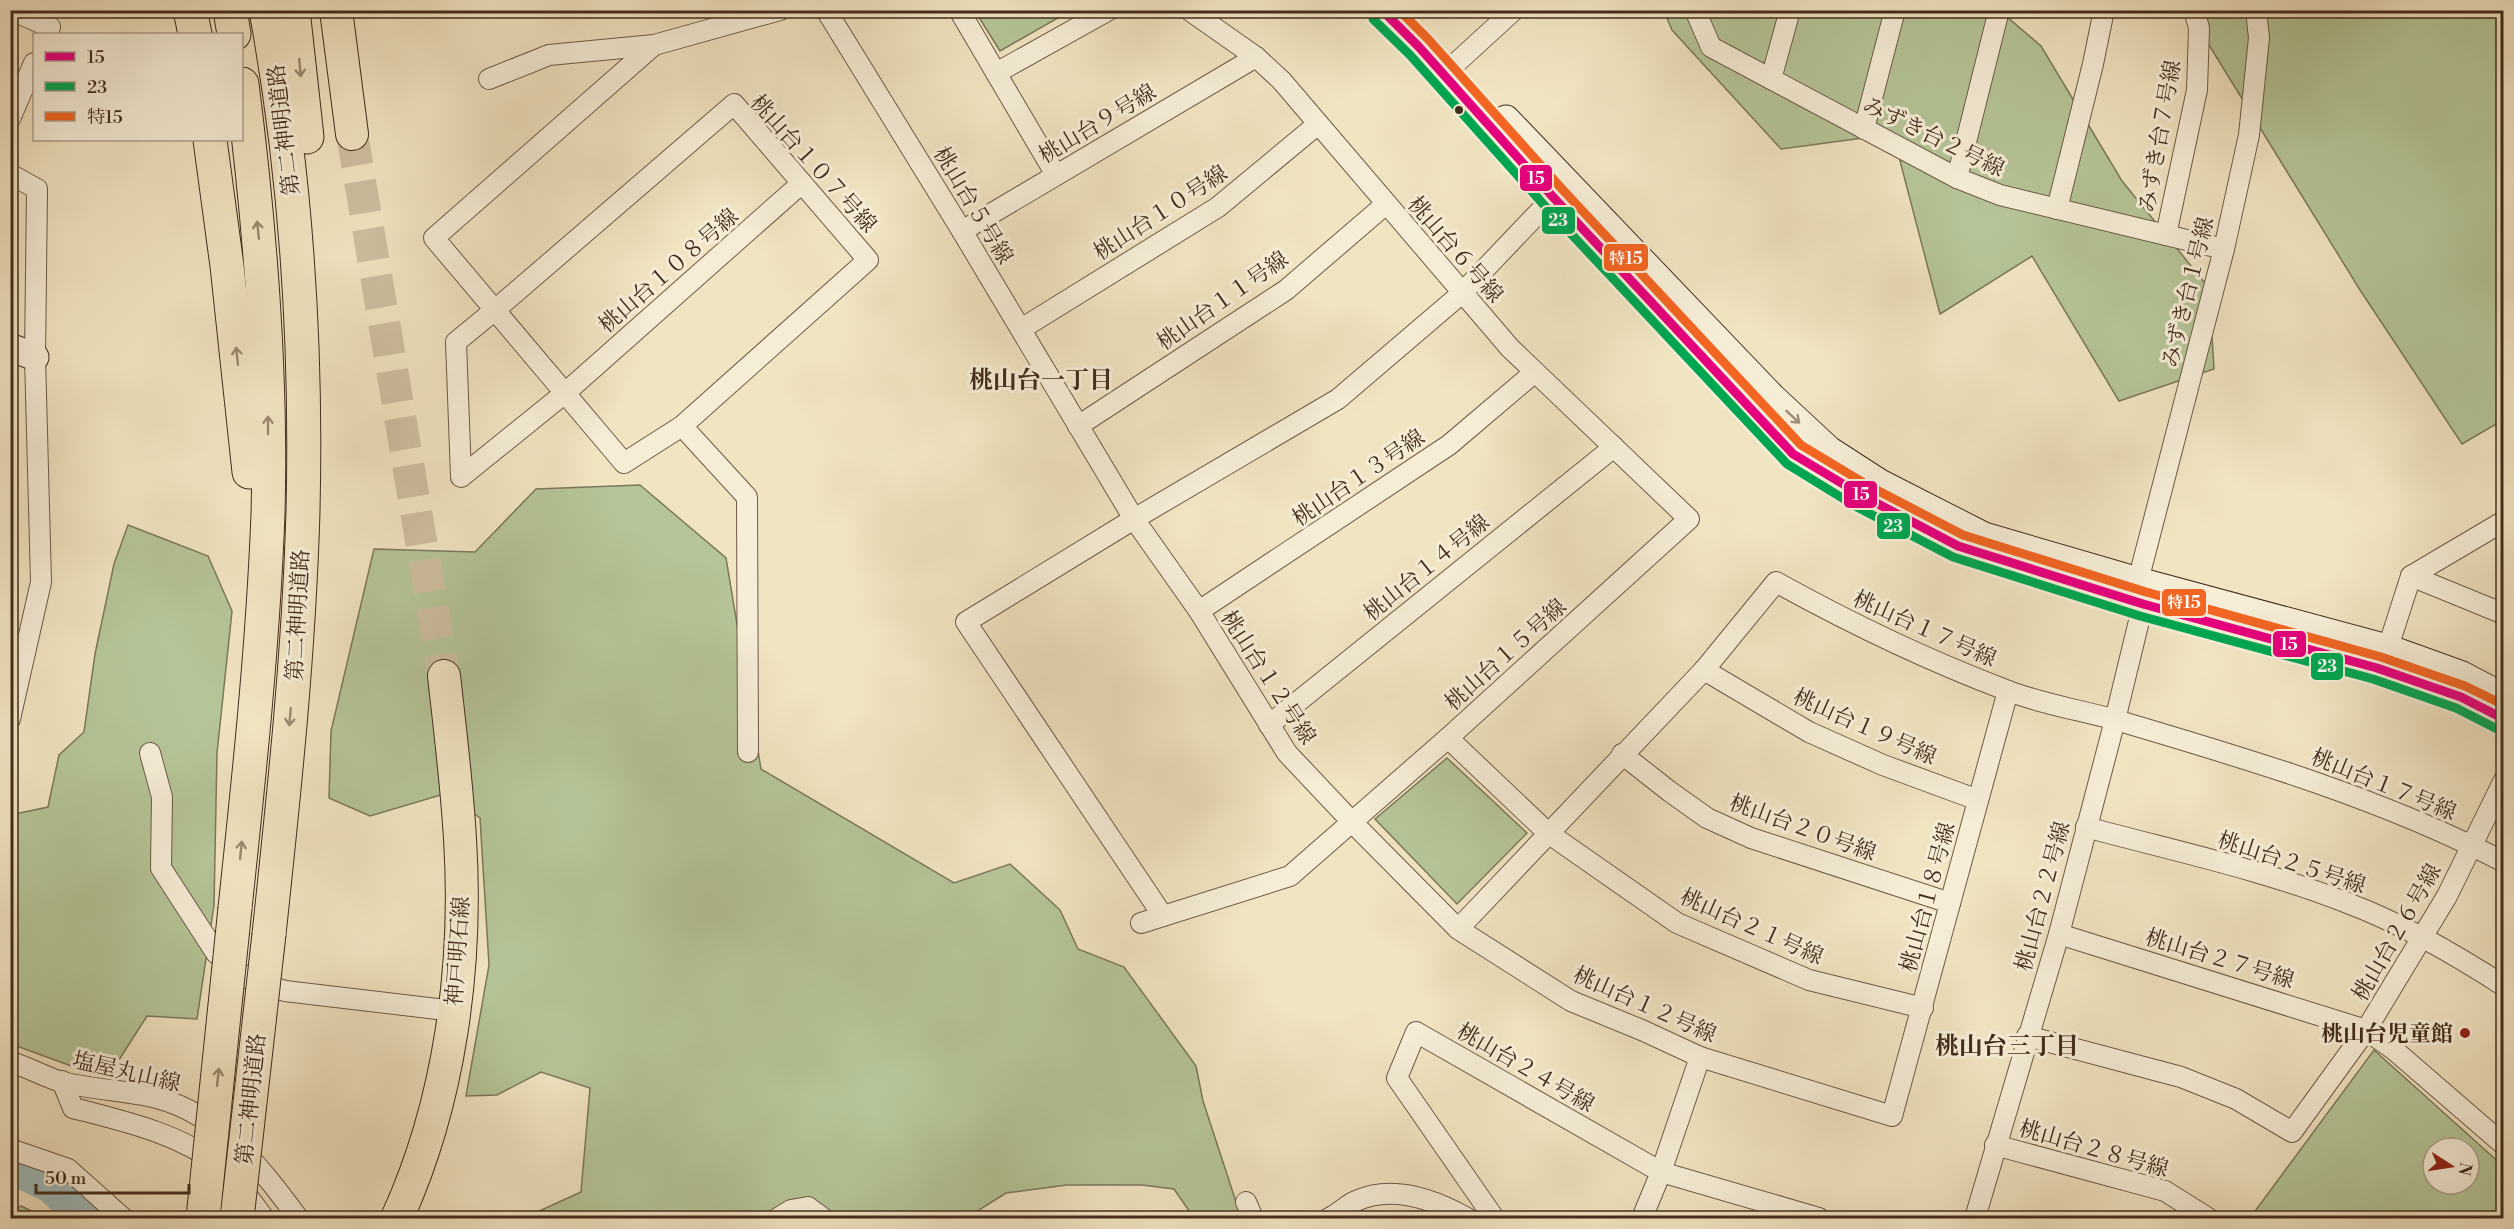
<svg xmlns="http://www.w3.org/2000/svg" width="2514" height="1229" viewBox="0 0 2514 1229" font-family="'Libre Bodoni','Noto Serif JP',serif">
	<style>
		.green { fill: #b5c597; stroke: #7c785a; stroke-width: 1.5; fill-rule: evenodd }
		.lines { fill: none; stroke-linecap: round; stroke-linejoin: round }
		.river { stroke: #9ebcbc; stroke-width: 38 }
		.primary-tunnel { stroke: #cebfa0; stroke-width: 32; stroke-dasharray: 32 16; stroke-linecap: butt }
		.street-casing { stroke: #6e5a46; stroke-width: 22 }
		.secondary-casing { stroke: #422c1d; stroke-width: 29 }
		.primary-casing { stroke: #422c1d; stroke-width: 34 }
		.highway-casing { stroke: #422c1d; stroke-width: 35 }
		.street { stroke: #f6edd7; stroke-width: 20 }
		.secondary { stroke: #f6edd7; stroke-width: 27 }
		.primary { stroke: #f1e4c1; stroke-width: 32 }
		.highway { stroke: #f1e4c1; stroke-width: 33 }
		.highway-bridge-casing { stroke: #422c1d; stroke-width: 35; stroke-linecap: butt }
		.highway-bridge { stroke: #f1e4c1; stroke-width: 33 }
		.bus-1-casing { stroke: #f6edd7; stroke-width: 14 }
		.bus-2-casing { stroke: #f6edd7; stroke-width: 14 }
		.bus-3-casing { stroke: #f6edd7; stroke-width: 14 }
		.bus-1 { stroke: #e5007d; stroke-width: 9 }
		.bus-2 { stroke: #00a651; stroke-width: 9 }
		.bus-3 { stroke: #f26522; stroke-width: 9 }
		.oneway { stroke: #9a886f }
		.oneway2 { stroke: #9c8c7a }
		.bus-dot { fill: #422c1d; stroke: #f6edd7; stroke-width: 2 }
		.poi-dot { fill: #8f2418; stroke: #f6edd7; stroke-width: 2 }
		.labels { text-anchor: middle; stroke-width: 6; stroke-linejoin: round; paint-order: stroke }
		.street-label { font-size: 22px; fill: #422c1d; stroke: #f6edd7 }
		.poi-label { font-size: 22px; font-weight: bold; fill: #422c1d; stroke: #f6edd7; text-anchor: end }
		.neighbourhood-label { font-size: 24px; font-weight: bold; fill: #422c1d; stroke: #f6edd7 }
		.line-badge { stroke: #f6edd7; stroke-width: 2 }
		.badge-label { font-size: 16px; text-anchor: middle; font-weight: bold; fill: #fff }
	</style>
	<rect width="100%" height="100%" fill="#f1e4c1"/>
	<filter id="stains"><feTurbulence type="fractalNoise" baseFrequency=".00333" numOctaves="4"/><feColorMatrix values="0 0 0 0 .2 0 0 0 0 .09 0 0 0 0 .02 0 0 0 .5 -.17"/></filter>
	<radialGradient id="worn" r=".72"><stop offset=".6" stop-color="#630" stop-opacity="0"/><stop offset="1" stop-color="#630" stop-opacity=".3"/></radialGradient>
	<g class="green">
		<polygon points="975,11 1070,11 1000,51"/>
		<polygon points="1664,11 2000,11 2041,46 2122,181 2209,288 2214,369 2119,401 2032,256 1940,314 1893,134 1781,149 1672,30"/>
		<polygon points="2188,11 2503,11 2503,420 2462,444 2360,290"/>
		<polygon points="640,485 726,558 761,769 954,883 1010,864 1060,910 1078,949 1124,967 1196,1066 1203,1101 1238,1208 1245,1218 1194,1218 1174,1189 1142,1185 1067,1185 1006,1193 971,1215 970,1218 524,1218 581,1192 590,1088 541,1072 497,1095 466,1096 489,965 480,818 444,794 370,816 329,798 331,731 374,549 475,552 536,489"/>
		<polygon points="128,525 208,556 232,611 217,753 214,905 197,1019 147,1016 117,1063 74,1067 11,1044 10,815 48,807 59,755 84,732 95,654 114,564"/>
		<polygon points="1447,758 1527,833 1457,904 1375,819"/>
		<path d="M2374,1050L2503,1166V1218H2250ZM2433,1148H2469V1184H2433Z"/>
		<polygon points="21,1206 46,1218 11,1218 11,1211"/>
	</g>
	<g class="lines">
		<polyline class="river" points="10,1164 52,1184 87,1218"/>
		<polyline class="primary-tunnel" points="352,134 444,676"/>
		<g class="street-casing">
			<g id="street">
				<polyline points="11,10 50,27 47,34"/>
				<polyline points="826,10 962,231 1134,519 966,622 1163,916"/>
				<polyline points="959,10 1056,175"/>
				<polyline points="1695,10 1711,47 1957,178 2000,195 2224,249"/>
				<path d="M654,45L434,238C498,313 561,388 624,463L682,426L868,260L734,104L495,310L456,342L461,477L565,393L802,183"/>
				<polyline points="996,73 1109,10"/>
				<polyline points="1443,75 1514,10"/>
				<polyline points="489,79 549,55 654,45 780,10"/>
				<polyline points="1771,79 1790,10"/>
				<polyline points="10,119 34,63"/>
				<polyline points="1864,129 1895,10"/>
				<polyline points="10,174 37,189 35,357 41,582 10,719"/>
				<polyline points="1957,178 1999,10"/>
				<polyline points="1562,188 1461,294 1338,399 1134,519 1199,611 1287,753 1352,822 1458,929 1571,1001 1644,1031 1700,1057 1892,1116 2008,691"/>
				<polyline points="2057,209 2093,64 2104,10"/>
				<polyline points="962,231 1256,57"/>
				<polyline points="2166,235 2197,90 2199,28 2194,10"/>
				<polyline points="1021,329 1218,207 1318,124"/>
				<polyline points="682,426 747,497 748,752"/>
				<polyline points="1078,426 1286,290 1386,204"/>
				<polyline points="2411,576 2504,521"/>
				<polyline points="2138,581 2224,249 2249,135 2259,38 2256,10"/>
				<polyline points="1199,611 1449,445 1535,372"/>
				<polyline points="2384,660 2411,576 2504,614"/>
				<polyline points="1704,670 1809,732 1883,765 1978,800"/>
				<polyline points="1269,725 1614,447"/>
				<polyline points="1448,738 1548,833 1677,923 1809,980 1923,1008"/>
				<polyline points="150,753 162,797 161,868 216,953 246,978 285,991 454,1011"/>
				<polyline points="1622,754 1669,791 1707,818 1751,838 1950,903"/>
				<path d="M2086,827C2174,851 2265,870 2350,904C2403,924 2456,955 2504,986"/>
				<polyline points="1141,923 1290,876 1448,738 1689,519 1510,348 1281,80 1256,57 1189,10"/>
				<path d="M1458,929L1704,670L1776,582C1850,623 1927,660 2006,690C2041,704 2080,710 2116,720C2248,759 2381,798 2504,862"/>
				<polyline points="2059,934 2366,1030 2393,1049 2504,1145"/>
				<polyline points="2027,1036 2181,1077 2236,1099 2292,1132 2366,1030 2447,896 2504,780"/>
				<path d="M10,1062C29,1067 44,1077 62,1082C93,1090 126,1090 157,1098C221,1115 261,1168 298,1218"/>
				<path d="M62,1081L73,1108C123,1121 178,1133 219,1165C236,1179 251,1201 264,1218"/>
				<polyline points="1995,1145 2165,1191 2208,1218"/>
				<polyline points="10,1149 68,1169 123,1218"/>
				<polyline points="1246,1202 1253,1218"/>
				<polyline points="778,1218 791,1210 808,1207 823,1218"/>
				<path d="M1329,1218C1339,1214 1346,1205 1356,1201C1393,1184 1435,1200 1467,1218"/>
				<polyline points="1494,1218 1397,1078 1416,1032 1661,1172 1819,1218"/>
				<polyline points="1642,1218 1661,1172 1700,1057"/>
				<polyline points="1975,1218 2059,934 2115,720 2146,592"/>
			</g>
		</g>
		<g class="secondary-casing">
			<g id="secondary">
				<polyline points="1381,10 1419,47 1553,197 1793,454 1863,496 1958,546 2143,604 2377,668 2461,697 2504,719"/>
				<polyline points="1506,119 1772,397 1829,450 1880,483 1984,536 2138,581 2387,648 2462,675 2504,697"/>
				<polyline points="10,347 35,357"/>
			</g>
		</g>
		<g class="primary-casing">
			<g id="primary">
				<polyline points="336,10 352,134"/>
				<path d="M397,1218C450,1102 468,966 460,839C457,785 450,730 444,676"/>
			</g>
		</g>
		<g class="highway-casing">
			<g id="highway">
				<polyline points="190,10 195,34"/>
				<polyline points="230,10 234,34"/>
				<path d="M266,10C296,175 307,344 303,511C299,653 284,794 269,934"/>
				<polyline points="293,10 307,137"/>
				<polyline points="210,140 227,266 249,472"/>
				<path d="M235,908C249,777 263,645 268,514C272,370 260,226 242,84"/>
			</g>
		</g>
		<use href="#street" class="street"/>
		<use href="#secondary" class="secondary"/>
		<use href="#primary" class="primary"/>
		<use href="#highway" class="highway"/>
		<g class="highway-bridge-casing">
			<g id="highway-bridge">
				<polyline points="203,1218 235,908"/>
				<polyline points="237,1218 269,934"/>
			</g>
		</g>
		<use href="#highway-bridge" class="highway-bridge"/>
		<g class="bus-1-casing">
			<polyline id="bus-1" points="1382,10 1419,47 1553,197 1793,454 1863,496 1958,546 2143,604 2377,668 2461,697 2504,719"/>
		</g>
		<g class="bus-2-casing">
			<polyline id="bus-2" points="1373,19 1410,55 1544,205 1787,464 1857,507 1953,557 2140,616 2373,679 2456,708 2499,730"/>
		</g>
		<g class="bus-3-casing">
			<polyline id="bus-3" points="1399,10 1428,39 1562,189 1801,445 1869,486 1963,535 2146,592 2381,657 2465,686 2504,705"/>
		</g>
		<use href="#bus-1" class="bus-1"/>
		<use href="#bus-2" class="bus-2"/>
		<use href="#bus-3" class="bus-3"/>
	</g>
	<defs><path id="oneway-shaft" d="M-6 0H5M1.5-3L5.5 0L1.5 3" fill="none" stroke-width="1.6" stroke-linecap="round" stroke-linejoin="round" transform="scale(1.5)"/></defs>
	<g class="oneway">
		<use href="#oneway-shaft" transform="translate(300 68) rotate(85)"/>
		<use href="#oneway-shaft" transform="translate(258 230) rotate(-96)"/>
		<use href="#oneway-shaft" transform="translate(237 356) rotate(-96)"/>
		<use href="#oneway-shaft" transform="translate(268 425) rotate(-90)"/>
		<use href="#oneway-shaft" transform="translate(290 717) rotate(95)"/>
		<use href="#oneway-shaft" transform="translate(241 850) rotate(-84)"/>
		<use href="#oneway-shaft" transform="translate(218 1077) rotate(-84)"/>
	</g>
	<use class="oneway2" href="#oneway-shaft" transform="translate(1793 417) rotate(43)"/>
	<circle class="bus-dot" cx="1459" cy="110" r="5"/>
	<circle class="poi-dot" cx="2465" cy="1033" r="6"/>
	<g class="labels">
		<g class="street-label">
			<text transform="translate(1097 123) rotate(-31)" y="8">桃山台９号線</text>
			<text transform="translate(283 130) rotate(-97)" y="8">第二神明道路</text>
			<text transform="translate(1934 136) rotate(26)" y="8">みずき台２号線</text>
			<text transform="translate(2159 136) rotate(-80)" y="8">みずき台７号線</text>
			<text transform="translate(814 163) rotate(48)" y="8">桃山台１０７号線</text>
			<text transform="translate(974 205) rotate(59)" y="8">桃山台５号線</text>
			<text transform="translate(1160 212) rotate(-33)" y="8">桃山台１０号線</text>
			<text transform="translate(1456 249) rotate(49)" y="8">桃山台６号線</text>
			<text transform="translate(668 270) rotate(-41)" y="8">桃山台１０８号線</text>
			<text transform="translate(2187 292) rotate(-76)" y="8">みずき台１号線</text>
			<text transform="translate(1222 300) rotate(-35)" y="8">桃山台１１号線</text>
			<text transform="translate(1358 477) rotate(-34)" y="8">桃山台１３号線</text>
			<text transform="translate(1426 567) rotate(-39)" y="8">桃山台１４号線</text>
			<text transform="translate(297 615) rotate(-87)" y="8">第二神明道路</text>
			<text transform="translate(1925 628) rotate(24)" y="8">桃山台１７号線</text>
			<text transform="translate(1505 654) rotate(-42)" y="8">桃山台１５号線</text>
			<text transform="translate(1269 677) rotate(57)" y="8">桃山台１２号線</text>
			<text transform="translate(1865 726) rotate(24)" y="8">桃山台１９号線</text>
			<text transform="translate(2384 784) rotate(22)" y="8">桃山台１７号線</text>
			<text transform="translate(1803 827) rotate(20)" y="8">桃山台２０号線</text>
			<text transform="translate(2292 862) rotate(18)" y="8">桃山台２５号線</text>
			<text transform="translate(2042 896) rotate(-75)" y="8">桃山台２２号線</text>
			<text transform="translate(1927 897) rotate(-75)" y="8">桃山台１８号線</text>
			<text transform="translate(1752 926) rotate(24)" y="8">桃山台２１号線</text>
			<text transform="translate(2396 932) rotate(-60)" y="8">桃山台２６号線</text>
			<text transform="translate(457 951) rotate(-86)" y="8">神戸明石線</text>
			<text transform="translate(2220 958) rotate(17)" y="8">桃山台２７号線</text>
			<text transform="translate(1645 1004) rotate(24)" y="8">桃山台１２号線</text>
			<text transform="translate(1526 1067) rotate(30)" y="8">桃山台２４号線</text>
			<text transform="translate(127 1071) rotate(13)" y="8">塩屋丸山線</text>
			<text transform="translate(250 1099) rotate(-84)" y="8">第二神明道路</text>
			<text transform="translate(2094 1148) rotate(16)" y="8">桃山台２８号線</text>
		</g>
		<g class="poi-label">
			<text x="2453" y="1041">桃山台児童館</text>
		</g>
		<g class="neighbourhood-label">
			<text x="1041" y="388">桃山台一丁目</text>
			<text x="2007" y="1054">桃山台三丁目</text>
		</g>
	</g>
	<g class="line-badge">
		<rect x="1519" y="164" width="34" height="28" rx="6" fill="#e5007d"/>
		<rect x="1541" y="206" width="35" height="29" rx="6" fill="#00a651"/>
		<rect x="1603" y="243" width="46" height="29" rx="6" fill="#f26522"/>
		<rect x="1843" y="480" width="35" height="29" rx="6" fill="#e5007d"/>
		<rect x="1876" y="512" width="35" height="28" rx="6" fill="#00a651"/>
		<rect x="2161" y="588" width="46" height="29" rx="6" fill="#f26522"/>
		<rect x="2272" y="630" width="35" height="28" rx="6" fill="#e5007d"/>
		<rect x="2310" y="652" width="34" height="29" rx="6" fill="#00a651"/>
	</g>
	<g class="badge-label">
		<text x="1536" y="184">15</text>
		<text x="1558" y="226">23</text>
		<text x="1626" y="264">特15</text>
		<text x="1861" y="500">15</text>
		<text x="1893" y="532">23</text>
		<text x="2184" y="608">特15</text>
		<text x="2289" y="650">15</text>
		<text x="2327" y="672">23</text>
	</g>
	<rect width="2514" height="1229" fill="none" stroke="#f1e4c1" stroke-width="36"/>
	<rect x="12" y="12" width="2490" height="1205" fill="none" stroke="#422c1d" stroke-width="3"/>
	<rect x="18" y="18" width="2478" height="1193" fill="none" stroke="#422c1d" stroke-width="1.5"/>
	<rect x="33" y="33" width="210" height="108" fill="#f6edd7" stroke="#aea08d" stroke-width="1.5"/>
	<rect x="45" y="52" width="30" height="9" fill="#e5007d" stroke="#aea08d" stroke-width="1.5"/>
	<text x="87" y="63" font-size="18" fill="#422c1d">15</text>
	<rect x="45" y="82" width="30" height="9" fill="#00a651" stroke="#aea08d" stroke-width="1.5"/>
	<text x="87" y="93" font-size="18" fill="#422c1d">23</text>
	<rect x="45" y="112" width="30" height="9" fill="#f26522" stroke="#aea08d" stroke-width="1.5"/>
	<text x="87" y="123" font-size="18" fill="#422c1d">特15</text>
	<g transform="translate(2451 1166) rotate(102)"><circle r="28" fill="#f6edd7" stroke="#aea08d" stroke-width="1.5"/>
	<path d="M0-4.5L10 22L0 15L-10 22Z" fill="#8f2418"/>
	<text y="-9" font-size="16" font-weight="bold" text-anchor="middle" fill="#422c1d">N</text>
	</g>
	<path d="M36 1184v9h153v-9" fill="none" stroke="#422c1d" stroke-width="3"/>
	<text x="45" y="1184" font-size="18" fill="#422c1d" stroke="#f6edd7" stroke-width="4.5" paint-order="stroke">50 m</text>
	<rect width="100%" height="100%" filter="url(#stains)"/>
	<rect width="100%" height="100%" fill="url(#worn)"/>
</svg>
